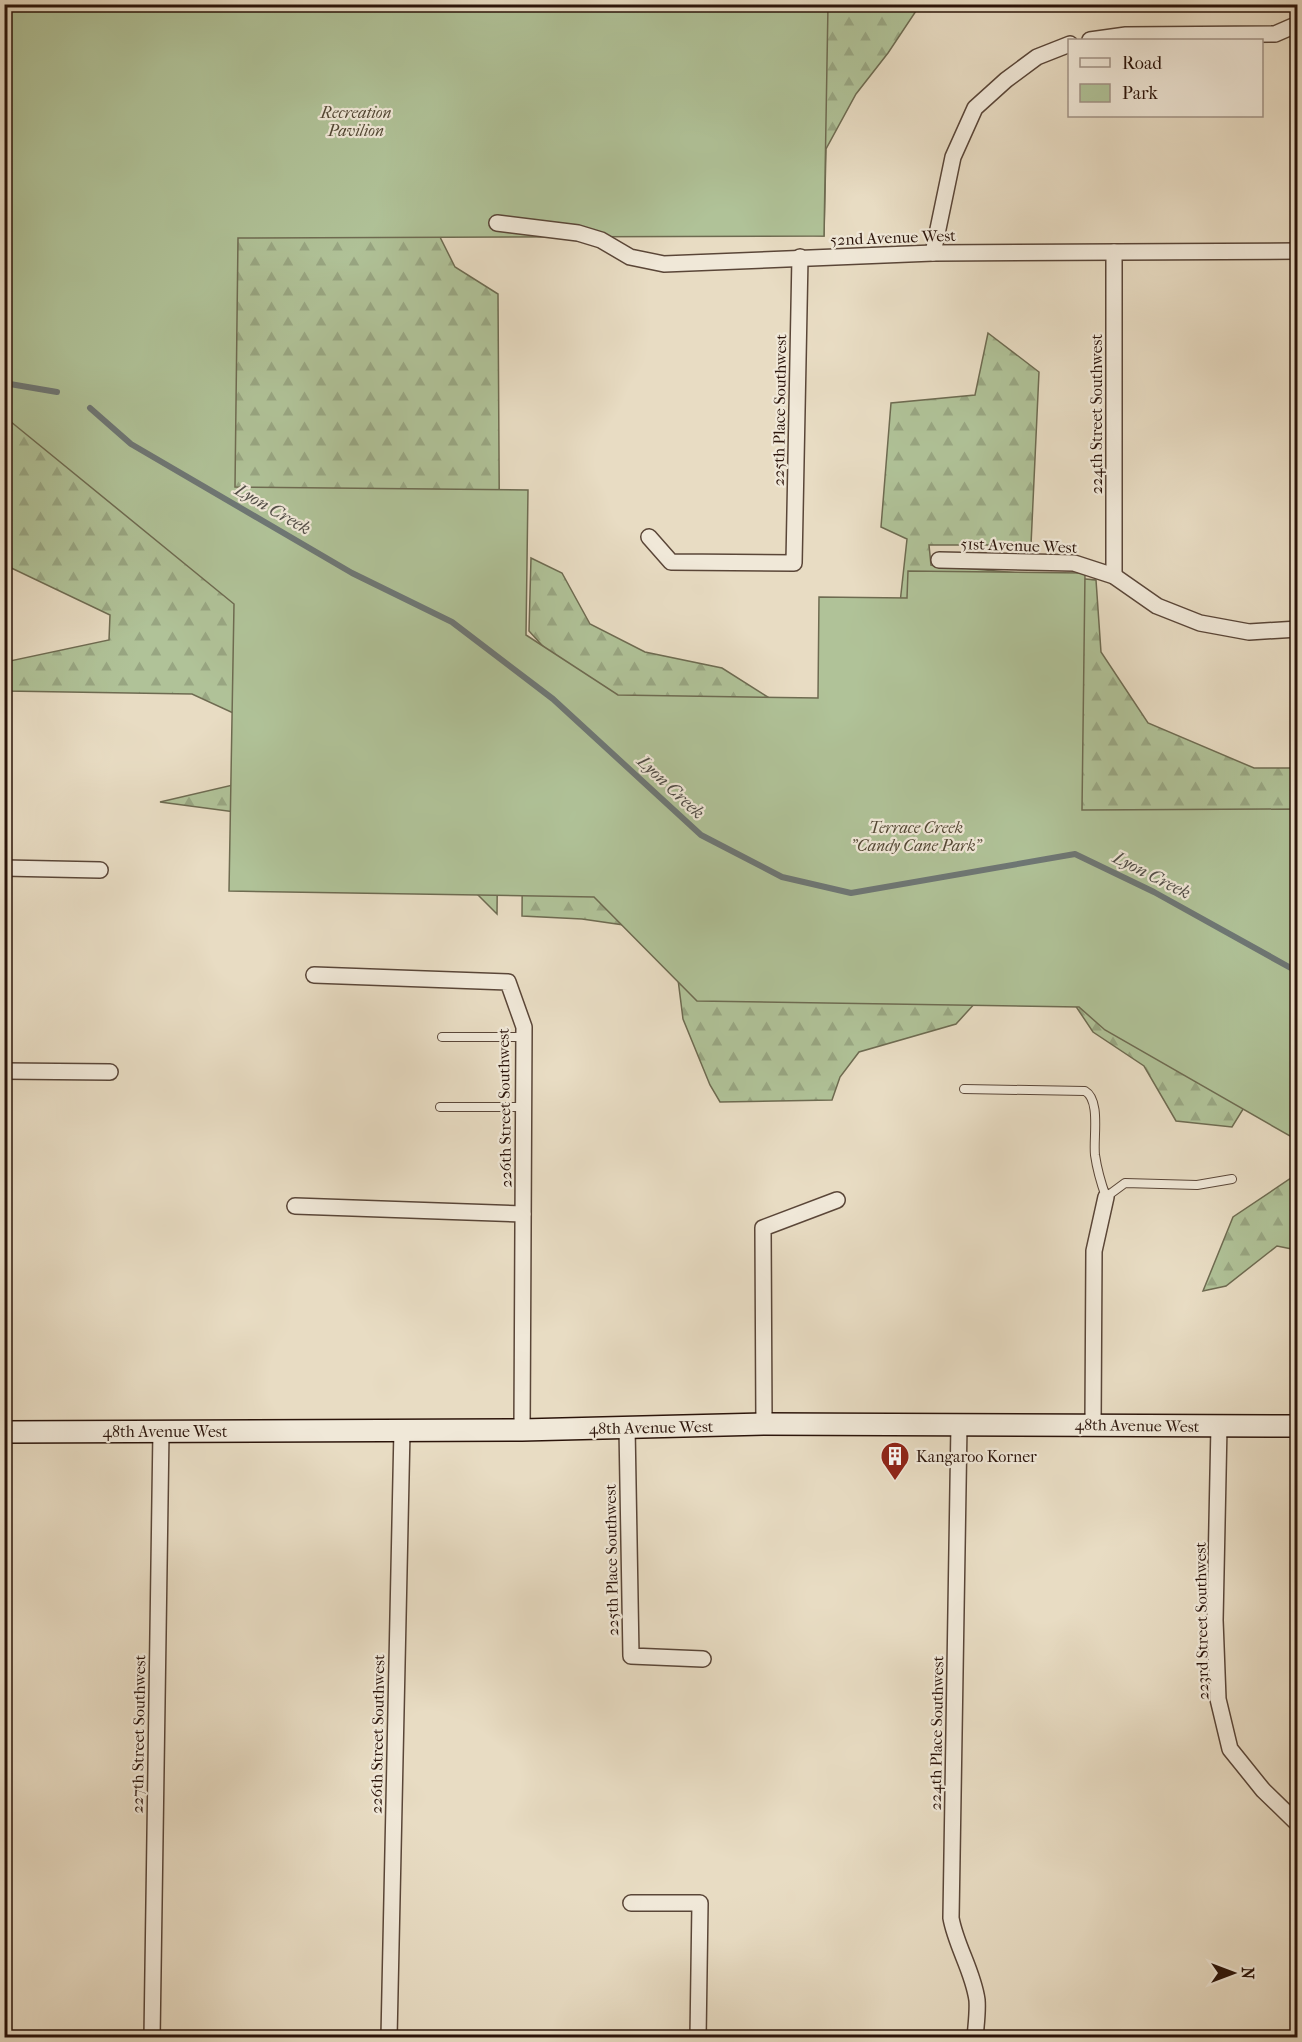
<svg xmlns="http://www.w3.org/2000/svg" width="1302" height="2042" viewBox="0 0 1302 2042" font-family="'IM FELL French Canon',serif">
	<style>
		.forest { fill: url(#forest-firs); stroke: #6e6b51; stroke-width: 1.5 }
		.park { fill: #b0c298; stroke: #6e6b51; stroke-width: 1.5 }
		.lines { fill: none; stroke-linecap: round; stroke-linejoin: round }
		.stream { stroke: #6e7775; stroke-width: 6 }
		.service-casing { stroke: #5a4638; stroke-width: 10 }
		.minor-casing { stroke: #5a4638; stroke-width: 18 }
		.secondary-casing { stroke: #2b140a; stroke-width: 24 }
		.service { stroke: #f0e8d8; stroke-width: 8 }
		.minor { stroke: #f0e8d8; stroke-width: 15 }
		.secondary { stroke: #f0e8d8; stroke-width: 21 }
		.labels { text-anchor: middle; stroke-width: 4.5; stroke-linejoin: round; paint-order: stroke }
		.park-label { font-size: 16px; font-style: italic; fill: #534835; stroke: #f0e8d8 }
		.street-label { font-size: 16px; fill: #2b140a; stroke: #f0e8d8 }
		.poi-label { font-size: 16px; fill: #2b140a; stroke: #f0e8d8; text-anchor: start }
		.water-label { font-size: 18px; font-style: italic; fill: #524e48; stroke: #f0e8d8 }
	</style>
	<defs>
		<pattern id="forest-firs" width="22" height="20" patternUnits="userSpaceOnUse" patternTransform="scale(1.5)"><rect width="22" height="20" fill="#b0c298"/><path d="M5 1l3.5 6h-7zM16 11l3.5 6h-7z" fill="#98a682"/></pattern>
	</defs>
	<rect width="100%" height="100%" fill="#e8dcc3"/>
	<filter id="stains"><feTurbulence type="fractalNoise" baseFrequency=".00333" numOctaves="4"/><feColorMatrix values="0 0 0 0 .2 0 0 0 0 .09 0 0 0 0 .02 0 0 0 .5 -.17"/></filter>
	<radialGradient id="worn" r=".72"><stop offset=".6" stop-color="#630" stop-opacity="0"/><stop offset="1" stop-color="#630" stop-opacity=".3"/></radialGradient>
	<g class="forest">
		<polygon points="408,5 920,5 888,53 856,94 826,149 824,236 427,211 455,267 498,294 500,618 497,914 446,863 265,816 160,802 246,782 242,717 192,694 5,691 5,662 109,640 110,615 5,565 5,115"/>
		<polygon points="988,333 1039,372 1031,545 929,545 931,565 1096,580 1101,652 1148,723 1254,768 1297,768 1297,1110 1258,1085 1232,1127 1176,1121 1144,1066 1093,1032 1073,1002 977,1001 956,1024 859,1052 840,1077 832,1100 720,1102 710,1085 683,1019 672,932 582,919 522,916 524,652 560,665 529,631 531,558 562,573 590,624 645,652 722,668 774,701 822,704 900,603 907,539 881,527 891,403 975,395"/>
		<polygon points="1297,1174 1297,1250 1277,1246 1226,1286 1203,1291 1233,1217"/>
	</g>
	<polygon class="park" points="4,5 828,5 824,236 238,238 235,487 528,490 526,635 618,695 818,698 819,597 907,598 908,571 1085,573 1082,810 1297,809 1297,1140 1105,1030 1079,1007 697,1001 594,897 229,891 234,604 5,417"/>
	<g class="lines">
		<g class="stream">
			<polyline points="4,383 57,392"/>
			<polyline points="90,408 131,444 352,573 452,622 553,699 701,835 782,877 851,893 1075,854 1154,892 1298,972"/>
		</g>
		<g class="service-casing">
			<g id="service">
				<polyline points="442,1037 524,1037"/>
				<path d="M964,1089L1085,1091C1101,1100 1093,1138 1095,1155C1097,1169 1101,1183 1106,1197L1125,1183L1197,1185L1232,1179"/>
				<polyline points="440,1107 523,1107"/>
			</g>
		</g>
		<g class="minor-casing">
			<g id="minor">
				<polyline points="1090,40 1126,35 1275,34 1298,24"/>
				<polyline points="497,223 578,233 601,240 630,257 664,264 933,253 1298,251"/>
				<polyline points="1114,252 1114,576"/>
				<polyline points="933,253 953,157 975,108 1006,80 1037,57 1070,44"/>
				<polyline points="649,537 671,562 794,563 800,257"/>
				<polyline points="939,560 1074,563 1114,576 1157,606 1200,623 1249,632 1298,629"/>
				<polyline points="4,868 100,870"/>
				<polyline points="314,975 508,982 524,1027 522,1430"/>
				<polyline points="4,1071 110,1072"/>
				<polyline points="295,1206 523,1214"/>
				<polyline points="764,1424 763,1228 837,1200"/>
				<polyline points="1093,1424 1094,1251 1106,1197"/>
				<path d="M959,1425L951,1918C956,1946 973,1971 977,2000C978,2012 976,2025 975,2038"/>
				<polyline points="1219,1426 1215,1620 1218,1699 1230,1749 1263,1790 1298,1824"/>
				<polyline points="627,1427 631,1656 703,1659"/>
				<polyline points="631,1903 700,1903 698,2038"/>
				<polyline points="152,2038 161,1431"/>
				<polyline points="389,2038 402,1430"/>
			</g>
		</g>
		<g class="secondary-casing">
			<polyline id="secondary" points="4,1432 522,1430 764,1424 1298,1426"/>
		</g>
		<use href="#service" class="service"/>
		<use href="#minor" class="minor"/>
		<use href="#secondary" class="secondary"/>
	</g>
	<defs>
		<g id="building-pin" transform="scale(1.5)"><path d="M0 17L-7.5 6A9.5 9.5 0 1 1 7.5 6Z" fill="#8f2418" stroke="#f0e8d8"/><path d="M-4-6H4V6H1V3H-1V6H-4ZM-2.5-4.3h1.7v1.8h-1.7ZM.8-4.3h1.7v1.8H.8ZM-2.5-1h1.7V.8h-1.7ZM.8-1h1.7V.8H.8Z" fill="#fff"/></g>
	</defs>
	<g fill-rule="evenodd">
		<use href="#building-pin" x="895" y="1456"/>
	</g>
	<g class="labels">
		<g class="park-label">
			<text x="356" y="118">Recreation<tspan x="356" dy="18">Pavilion</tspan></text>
			<text x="916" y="833">Terrace Creek<tspan x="916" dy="18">"Candy Cane Park"</tspan></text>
		</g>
		<g class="street-label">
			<text transform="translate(893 237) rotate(-2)" y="6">52nd Avenue West</text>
			<text transform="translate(779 410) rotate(-89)" y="6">225th Place Southwest</text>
			<text transform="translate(1096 414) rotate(-90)" y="6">224th Street Southwest</text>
			<text transform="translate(1019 545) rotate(2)" y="6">51st Avenue West</text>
			<text transform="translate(504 1108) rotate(-91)" y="6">226th Street Southwest</text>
			<text transform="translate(1137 1425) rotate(1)" y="6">48th Avenue West</text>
			<text transform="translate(651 1427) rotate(-1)" y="6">48th Avenue West</text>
			<text x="165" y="1437">48th Avenue West</text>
			<text transform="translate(611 1560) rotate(-91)" y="6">225th Place Southwest</text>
			<text transform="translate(1201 1621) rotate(-91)" y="6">223rd Street Southwest</text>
			<text transform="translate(936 1733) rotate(-89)" y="6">224th Place Southwest</text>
			<text transform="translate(138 1734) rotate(-89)" y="6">227th Street Southwest</text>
			<text transform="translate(377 1734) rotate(-89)" y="6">226th Street Southwest</text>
		</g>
		<g class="poi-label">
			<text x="916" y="1462">Kangaroo Korner</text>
		</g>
		<g class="water-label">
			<text transform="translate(273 509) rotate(30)" y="6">Lyon Creek</text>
			<text transform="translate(671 787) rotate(43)" y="6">Lyon Creek</text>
			<text transform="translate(1152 875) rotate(27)" y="6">Lyon Creek</text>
		</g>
	</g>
	<rect width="1302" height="2042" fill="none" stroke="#e8dcc3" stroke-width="24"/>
	<rect x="6" y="6" width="1290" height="2030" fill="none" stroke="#2b140a" stroke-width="3"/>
	<rect x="12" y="12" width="1278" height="2018" fill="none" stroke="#2b140a" stroke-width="1.5"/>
	<rect x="1068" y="39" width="195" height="78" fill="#f0e8d8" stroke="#a19386" stroke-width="1.5"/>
	<rect x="1080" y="58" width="30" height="9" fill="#f0e8d8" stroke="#a19386" stroke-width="1.5"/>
	<text x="1122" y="69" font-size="18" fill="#2b140a">Road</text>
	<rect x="1080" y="84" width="30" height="18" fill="#b0c298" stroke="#a19386" stroke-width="1.5"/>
	<text x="1122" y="99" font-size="18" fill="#2b140a">Park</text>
	<g transform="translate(1233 1973) rotate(90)" stroke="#f0e8d8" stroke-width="4.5" paint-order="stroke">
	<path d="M0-4.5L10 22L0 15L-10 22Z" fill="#2b140a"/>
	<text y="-9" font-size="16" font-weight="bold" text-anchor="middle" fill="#2b140a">N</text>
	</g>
	<rect width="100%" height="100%" filter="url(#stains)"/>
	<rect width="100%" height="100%" fill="url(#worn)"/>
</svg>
